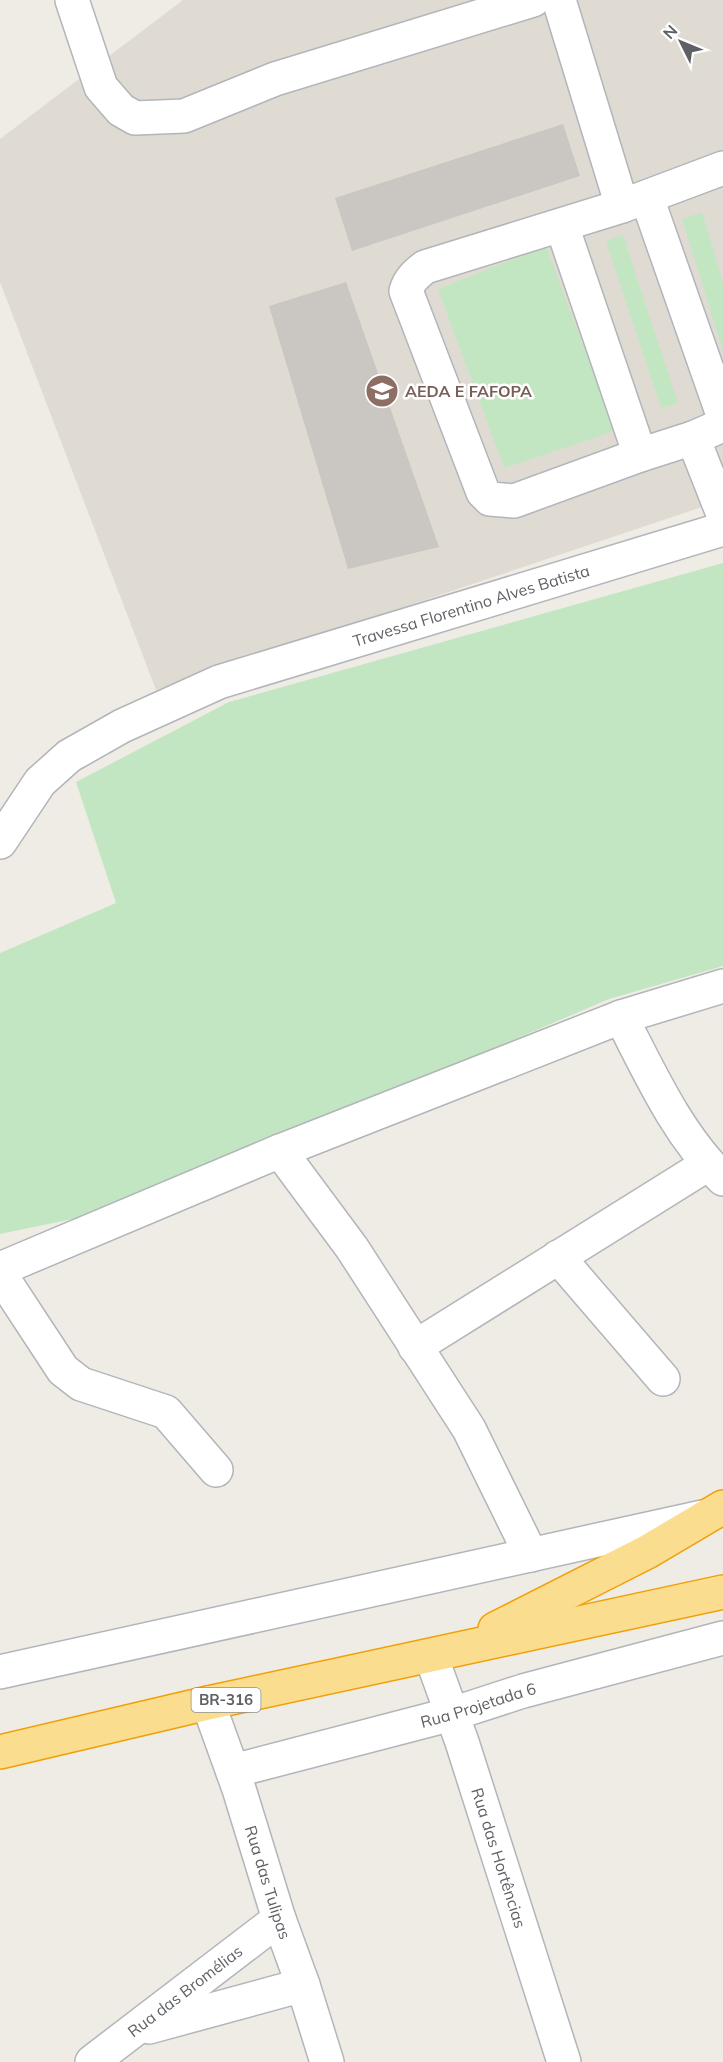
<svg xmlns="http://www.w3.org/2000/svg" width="723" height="2062" viewBox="0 0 723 2062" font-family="Mulish,sans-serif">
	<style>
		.education { fill: #dfdbd3 }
		.green { fill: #c3e6c2 }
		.building { fill: #cac7c2 }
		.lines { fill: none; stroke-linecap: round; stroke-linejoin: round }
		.minor-casing { stroke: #b2b5b9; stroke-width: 36 }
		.highway-casing { stroke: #f0a004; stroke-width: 36 }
		.minor { stroke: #fff; stroke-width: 33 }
		.highway { stroke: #fbdd8f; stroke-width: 33 }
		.labels { text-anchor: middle; stroke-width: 5; stroke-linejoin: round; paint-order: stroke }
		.shield { fill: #fff; stroke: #8e9093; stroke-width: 1.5 }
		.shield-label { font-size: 15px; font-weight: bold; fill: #5d6165 }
		.education-label { font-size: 16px; font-weight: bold; fill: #785e54; stroke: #fff; text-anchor: start }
		.street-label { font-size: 16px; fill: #5d6165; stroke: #fff }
	</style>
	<rect width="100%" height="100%" fill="#efece5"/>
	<polygon class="education" points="183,0 723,0 723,500 156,690 0,282 0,139"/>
	<g class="green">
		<polygon points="702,212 723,282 723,351 682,219"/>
		<polygon points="623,235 678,403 661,408 606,241"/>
		<polygon points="546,246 615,431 504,468 438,289"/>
		<polygon points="723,563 723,966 609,999 116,1210 0,1234 0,953 116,903 76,782 229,702"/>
	</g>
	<g class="building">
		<polygon points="563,124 580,176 352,251 335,198"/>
		<polygon points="346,282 439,547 348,569 269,306"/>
	</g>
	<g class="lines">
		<g class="minor-casing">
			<g id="minor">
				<polyline points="72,0 101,87 121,110 135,118 184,116 275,79 533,0"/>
				<polyline points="559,0 622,206"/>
				<path d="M723,168L622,206L425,267C416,274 409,280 406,291L483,492L490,499L514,501L640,455L693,438L723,425"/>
				<polyline points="647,198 723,415"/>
				<polyline points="562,226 640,455"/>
				<polyline points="693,438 723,514"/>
				<path id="s1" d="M0,842L40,782L69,756L122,726L219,682L723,529"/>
				<path d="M621,1017C650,1073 677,1134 723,1179"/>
				<polyline points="280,1151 352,1248 469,1429 531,1555"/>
				<polyline points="558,1257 663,1379"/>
				<polyline points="0,1269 280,1151 621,1017 723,986"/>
				<polyline points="0,1274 63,1370 81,1384 166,1412 216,1470"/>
				<polyline points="415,1347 708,1164"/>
				<path id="s2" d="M431,1656L462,1742L564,2062"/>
				<polyline points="0,1672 702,1517"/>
				<path id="s3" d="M208,1703L239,1789L279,1919L303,1985L327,2062"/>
				<path id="s4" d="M233,1771L452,1714L523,1691L723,1638"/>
				<polyline points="149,2027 303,1985"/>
				<path id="s5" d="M92,2062L279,1919"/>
			</g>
		</g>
		<g class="highway-casing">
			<g id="highway">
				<polyline points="495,1629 647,1552 723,1507"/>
				<polyline points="0,1752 208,1703 723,1592"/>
			</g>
		</g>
		<use href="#minor" class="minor"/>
		<use href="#highway" class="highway"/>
	</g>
	<defs>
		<g id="university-disc" transform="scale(1.725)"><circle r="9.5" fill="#8d6e63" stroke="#fff"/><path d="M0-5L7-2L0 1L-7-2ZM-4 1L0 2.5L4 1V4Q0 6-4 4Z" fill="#fff"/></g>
	</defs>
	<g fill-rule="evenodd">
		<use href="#university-disc" x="382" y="391"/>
	</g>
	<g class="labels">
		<rect class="shield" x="191.5" y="1688" width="69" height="24" rx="4.5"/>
		<g class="shield-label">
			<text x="226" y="1705">BR-316</text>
		</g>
		<g class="education-label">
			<text x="405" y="397">AEDA E FAFOPA</text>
		</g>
		<g class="street-label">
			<text dy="6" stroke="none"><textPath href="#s1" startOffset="542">Travessa Florentino Alves Batista</textPath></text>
			<text dy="6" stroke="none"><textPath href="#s4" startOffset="254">Rua Projetada 6</textPath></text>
			<text dy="6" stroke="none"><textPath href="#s2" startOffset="213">Rua das Hortências</textPath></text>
			<text dy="6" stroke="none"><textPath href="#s3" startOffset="189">Rua das Tulipas</textPath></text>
			<text dy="6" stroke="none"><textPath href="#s5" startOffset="117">Rua das Bromélias</textPath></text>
		</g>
	</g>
	<g transform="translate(681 42) rotate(313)" stroke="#ffffff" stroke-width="4.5" paint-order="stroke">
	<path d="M0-4.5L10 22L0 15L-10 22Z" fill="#5d6165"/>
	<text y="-9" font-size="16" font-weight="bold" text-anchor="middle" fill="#5d6165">N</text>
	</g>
</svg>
